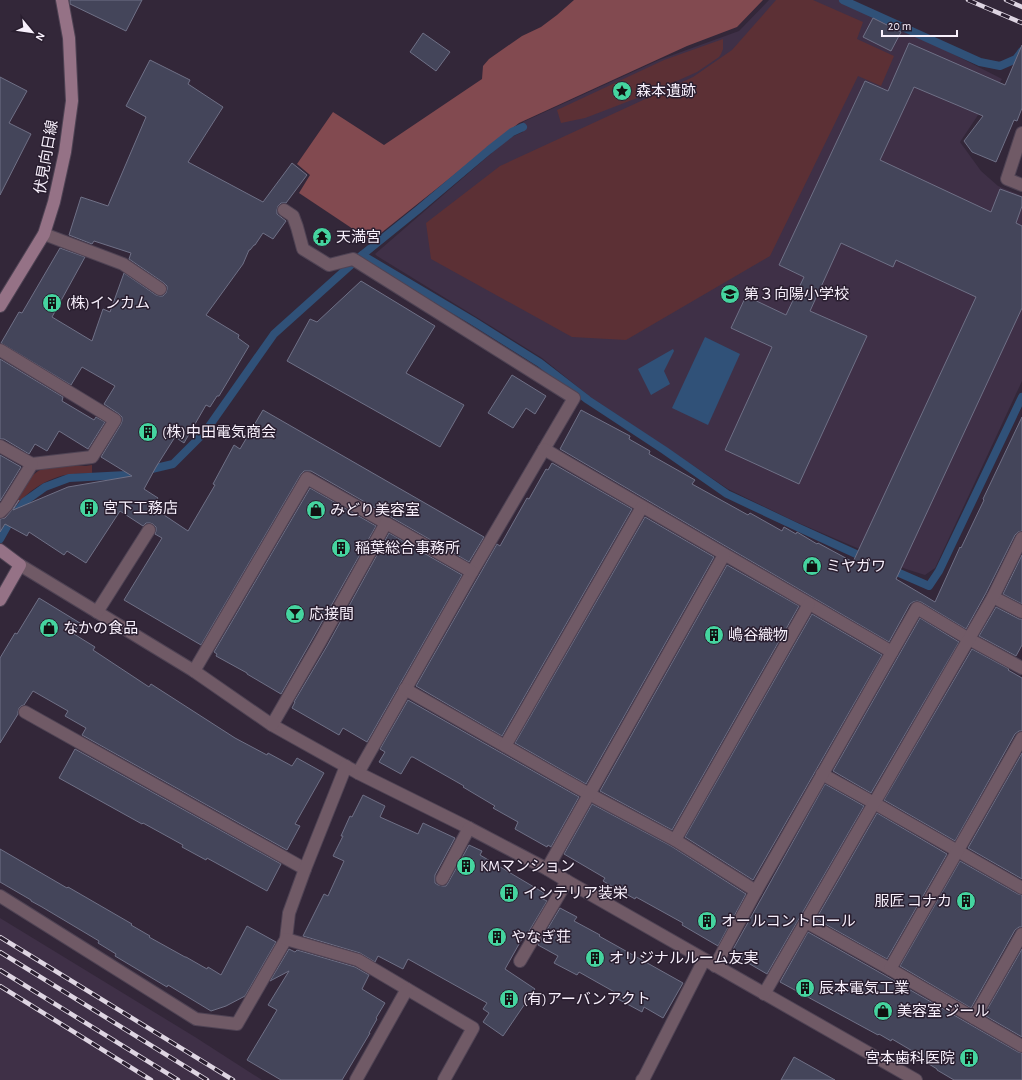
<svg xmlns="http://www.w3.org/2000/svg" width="1022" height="1080" viewBox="0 0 1022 1080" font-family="'Alegreya Sans','Noto Sans JP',sans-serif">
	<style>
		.built { fill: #3f3047 }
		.green { fill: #5c3035 }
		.forest { fill: #824a50 }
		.water { fill: #305178 }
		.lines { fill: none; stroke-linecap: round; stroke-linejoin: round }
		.stream { stroke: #305178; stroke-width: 8 }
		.building { fill: #44455a; stroke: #6f7086 }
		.street-casing { stroke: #4f4354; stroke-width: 14 }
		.secondary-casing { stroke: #4f4354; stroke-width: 14 }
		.street { stroke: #705a66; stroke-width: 12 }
		.secondary { stroke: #957286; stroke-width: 12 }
		.rail-casing { stroke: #ded5e2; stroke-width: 4.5 }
		.rail { stroke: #291e2f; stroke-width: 3; stroke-dasharray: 9; stroke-linecap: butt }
		.labels { text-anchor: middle; stroke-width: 3; stroke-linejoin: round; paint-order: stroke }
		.poi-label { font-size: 15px; fill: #f8f0fc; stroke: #291e2f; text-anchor: start }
		.street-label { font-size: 15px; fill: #f8f0fc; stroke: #291e2f }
	</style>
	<rect width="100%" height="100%" fill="#332739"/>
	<g class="built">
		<polygon points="769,0 847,0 1002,79 960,142 981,171 998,186 1022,196 1022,381 935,568 925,575 906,569 794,521 728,489 589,396 542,358 499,331 377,256 375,254 509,138 523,132 523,122 659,60 739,31"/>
		<polygon points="0,918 195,1037 262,1080 0,1080"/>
	</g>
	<g class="green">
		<polygon points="776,0 813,0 863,22 857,39 894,56 881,86 858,76 770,256 626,340 572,337 431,259 426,223 500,166 693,77 732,50"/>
		<polygon points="723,39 723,49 721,54 719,57 697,72 650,93 593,115 585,118 561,123 557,110 664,60"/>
		<path d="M65,465L86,466L92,465V473C80,474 66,473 55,478C30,487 17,503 3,524L0,522V516C8,505 29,475 40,470C48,467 57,466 65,465Z"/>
	</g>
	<polygon class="forest" points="574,0 763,0 737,27 687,46 519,123 371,241 299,193 310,175 297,164 333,112 384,145 482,79 483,66 489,59 522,36 541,27 557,15"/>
	<g class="water">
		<polygon points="705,337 740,354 708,425 672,408"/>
		<polygon points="673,349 674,351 664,371 670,384 651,395 638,369"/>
	</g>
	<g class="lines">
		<g class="stream">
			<polyline points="843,0 980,62 1000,66 1016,59 1022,51"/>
			<polyline points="362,255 419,209 489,150 512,132 523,127"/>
			<polyline points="0,539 9,523 24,502 45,487 69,478 126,475 173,464 205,432 274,334 362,255 473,321 540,363 588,400 664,450 727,494 797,527 867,559"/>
			<polyline points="890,569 929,586 939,571 1022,397"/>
		</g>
	</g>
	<g class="building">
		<polygon points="70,0 142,0 126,31 70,4"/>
		<polygon points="873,18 901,32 891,51 863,37"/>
		<polygon points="423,33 450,52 436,71 410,52"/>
		<polygon points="909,43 1005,85 1022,45 1022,108 1017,121 1014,120 996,162 972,152 964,141 983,116 914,87 880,160 991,212 1000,189 1022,197 1022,206 1016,223 1022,226 1022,308 896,579 935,602 960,547 961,548 984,500 983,499 1022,417 1022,531 1018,532 1015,535 986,593 966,629 921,602 917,601 913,602 910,604 889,642 560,449 581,410 630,436 629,439 650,451 649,454 695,480 692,484 748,515 750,513 782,531 784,527 796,534 797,532 817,544 818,543 853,562 976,297 896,260 893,267 841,243 810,311 867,336 799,484 725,450 772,347 731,328 746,296 786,315 804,277 779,265 865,81 888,91"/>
		<polygon points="150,60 190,80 188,84 223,107 188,162 263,202 292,163 307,175 286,203 281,203 278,206 277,210 277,214 286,221 273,239 263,233 255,245 254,245 250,250 249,250 243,264 206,315 239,335 238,338 249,346 219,396 217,396 210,407 206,405 184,443 175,437 156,467 144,489 158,498 152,507 188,531 215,485 213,484 234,445 240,449 263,410 484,537 469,562 311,471 304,471 301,474 201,645 124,600 162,538 155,534 156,531 156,527 153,524 150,523 146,523 143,526 120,511 86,563 67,551 64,555 29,532 27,536 5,524 0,532 0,519 5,518 11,511 19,500 13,510 68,487 132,476 101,457 121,424 122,421 122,417 119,414 104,404 115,386 82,367 71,385 1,343 19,312 22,313 60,248 85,257 52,317 92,341 103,309 110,312 124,273 156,295 160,296 163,296 166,293 167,289 167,286 164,283 129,259 131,253 94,241 92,244 69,235 81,197 108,206 146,117 126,106"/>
		<polygon points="0,77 27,91 9,123 31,134 0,195"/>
		<polygon points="361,281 435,326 406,373 464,405 440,447 287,361 310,319 317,322"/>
		<polygon points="0,359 63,397 62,401 94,420 96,417 105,422 88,449 59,431 47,451 35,444 29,454 4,439 0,439"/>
		<polygon points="512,375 546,396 535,414 526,408 513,428 488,413"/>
		<polygon points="0,455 21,467 0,501"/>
		<polygon points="552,463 632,509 502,736 416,686 497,544 500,546 527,498 529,499 546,469 548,470"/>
		<polygon points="310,488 376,526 313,638 281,694 247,674 247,673 216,656 217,654 214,652"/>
		<polygon points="645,517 714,557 586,784 515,743"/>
		<polygon points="389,533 462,575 367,742 343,728 339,735 292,708 295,702 294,702 327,646"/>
		<polygon points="1022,555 1022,604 1003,594"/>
		<polygon points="727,565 799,606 672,830 600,791"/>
		<polygon points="39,598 80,623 74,634 95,647 93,650 149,687 151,684 235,738 267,755 268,753 292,766 297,758 324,773 295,824 300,826 287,850 82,735 86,728 65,716 68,711 33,691 24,705 21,706 19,708 18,712 18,714 0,743 0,658 15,633 17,634"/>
		<polygon points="996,607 1019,619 1022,619 1022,645 1016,656 979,636"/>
		<polygon points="812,614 882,655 753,880 685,837"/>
		<polygon points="920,618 959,642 871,793 833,771"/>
		<polygon points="972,649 1009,669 1008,670 1022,678 1022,731 1019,731 1015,734 955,841 884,800"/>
		<polygon points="408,700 579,797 551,847 548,845 547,847 515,829 518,822 493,808 495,806 463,787 464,786 413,757 411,757 401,774 379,762 385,752 380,749"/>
		<polygon points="75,749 281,864 267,891 207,858 206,860 182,847 183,845 143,823 142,824 59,778"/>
		<polygon points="1022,753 1022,879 968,848"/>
		<polygon points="825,784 864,806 767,974 731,953"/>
		<polygon points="363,795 385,806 380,817 418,834 423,823 455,838 435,875 435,883 438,885 443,886 446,886 448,883 469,845 482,851 480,855 544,893 541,898 547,901 525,938 523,937 505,969 535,989 503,1036 483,1022 489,1013 483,1009 487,1003 408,959 403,969 378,956 375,962 360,953 303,936 324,894 328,896 344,861 333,856 343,836 341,836 350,816 352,817"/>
		<polygon points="592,804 671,846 746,894 718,946 682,925 683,923 636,897 635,899 603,881 605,878 564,854"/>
		<polygon points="877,813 947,854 887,959 816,919"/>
		<polygon points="0,849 67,888 68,887 132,924 131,925 150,936 149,937 185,957 186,957 207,969 208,967 221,975 247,926 276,942 245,996 226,1006 211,1011 168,985 167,987 115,956 116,954 98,943 99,941 42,907 31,901 31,900 0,882"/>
		<polygon points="960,861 1018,894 1022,895 1022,927 1019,927 1015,930 971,1008 900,966"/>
		<polygon points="560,908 577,917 574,921 600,935 599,936 683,983 663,1018 644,1007 642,1012 616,998 618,994 579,972 577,975 554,963 558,956 538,945"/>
		<polygon points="808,932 886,976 1018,1052 1022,1053 1022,1080 954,1080 937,1070 937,1069 924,1061 926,1059 892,1039 891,1041 879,1034 878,1035 780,982"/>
		<polygon points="289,949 295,952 297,950 355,967 369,975 362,989 385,1003 376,1018 377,1019 369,1033 370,1033 342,1080 281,1080 247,1060 277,1010 268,1005 289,971 270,981"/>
		<polygon points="1022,949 1022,1037 984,1015"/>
		<polygon points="794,1057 835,1080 781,1080"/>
	</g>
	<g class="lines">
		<g class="street-casing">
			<g id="street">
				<polyline points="1022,133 1007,179 1022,185"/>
				<polyline points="284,210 293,216 297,227 303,249 329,265 353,259 574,398 472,572 358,773"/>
				<polyline points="44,234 123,264 160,289"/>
				<polyline points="0,350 115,420 92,457 32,464 6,506 0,512"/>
				<polyline points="0,446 32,464"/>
				<polyline points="544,449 892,652"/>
				<polyline points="20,565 194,671 272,725 358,773 469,828 547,869 567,881 916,1080"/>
				<polyline points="993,597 1022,612"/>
				<polyline points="97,612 149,530"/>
				<polyline points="194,671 307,478 472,572"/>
				<polyline points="405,689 589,794 675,840 756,891"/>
				<polyline points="25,712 305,869"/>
				<polyline points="272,725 320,642 386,523"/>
				<polyline points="505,746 642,507"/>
				<polyline points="822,774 874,803 1022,888"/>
				<polyline points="675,840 809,604"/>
				<polyline points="547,869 724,555"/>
				<polyline points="442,879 469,828"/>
				<polyline points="0,896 196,1019 237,1024 286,939 289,913 305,869 346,766"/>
				<polyline points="806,922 890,969 1022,1046"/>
				<polyline points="286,939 358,960 473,1028 444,1080"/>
				<polyline points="520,961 567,881"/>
				<polyline points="715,966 756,891 917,608 969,639 1022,668"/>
				<polyline points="890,969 1022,738"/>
				<polyline points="764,994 993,597 1022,538"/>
				<polyline points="974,1018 1022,934"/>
				<polyline points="356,1080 407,989"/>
				<polyline points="642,1080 644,1078 704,960"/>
			</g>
		</g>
		<g class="secondary-casing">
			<g id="secondary">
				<polyline points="0,306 44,234 54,202 65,152 72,101 69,38 62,0"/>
				<polyline points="0,550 20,565 0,600"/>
			</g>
		</g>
		<use href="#street" class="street"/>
		<use href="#secondary" class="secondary"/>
		<g class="rail-casing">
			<g id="rail">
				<polyline points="968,0 1022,23"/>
				<polyline points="1006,0 1022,7"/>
				<polyline points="0,937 233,1080"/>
				<polyline points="0,952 207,1080"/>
				<polyline points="0,970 178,1080"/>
				<polyline points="0,986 151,1080"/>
			</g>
		</g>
		<use href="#rail" class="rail"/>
	</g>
	<defs>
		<g id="sight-disc" transform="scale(1)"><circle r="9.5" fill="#45d49f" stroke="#291e2f"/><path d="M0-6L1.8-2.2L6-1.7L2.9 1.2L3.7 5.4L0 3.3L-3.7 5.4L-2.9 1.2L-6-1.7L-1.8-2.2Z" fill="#111"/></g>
		<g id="temple-disc" transform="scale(1)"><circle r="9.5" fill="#45d49f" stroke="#291e2f"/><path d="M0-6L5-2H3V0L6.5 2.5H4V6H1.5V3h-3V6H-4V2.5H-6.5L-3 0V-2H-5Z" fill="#111"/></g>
		<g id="school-disc" transform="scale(1)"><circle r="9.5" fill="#45d49f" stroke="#291e2f"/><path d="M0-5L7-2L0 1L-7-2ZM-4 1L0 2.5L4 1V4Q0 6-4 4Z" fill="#111"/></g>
		<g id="building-disc" transform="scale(1)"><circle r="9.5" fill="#45d49f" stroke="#291e2f"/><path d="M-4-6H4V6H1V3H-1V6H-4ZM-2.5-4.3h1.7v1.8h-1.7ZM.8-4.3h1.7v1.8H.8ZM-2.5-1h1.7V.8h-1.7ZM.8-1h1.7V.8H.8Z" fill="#111"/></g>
		<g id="shop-disc" transform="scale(1)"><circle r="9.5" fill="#45d49f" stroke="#291e2f"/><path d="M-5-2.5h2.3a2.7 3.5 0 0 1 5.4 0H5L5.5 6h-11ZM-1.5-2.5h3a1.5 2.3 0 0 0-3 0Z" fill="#111"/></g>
		<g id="bar-disc" transform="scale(1)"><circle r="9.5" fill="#45d49f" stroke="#291e2f"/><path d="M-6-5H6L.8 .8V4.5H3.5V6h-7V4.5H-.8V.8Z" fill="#111"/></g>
	</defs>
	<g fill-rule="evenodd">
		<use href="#sight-disc" x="622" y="91"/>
		<use href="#temple-disc" x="322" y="237"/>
		<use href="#school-disc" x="730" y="294"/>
		<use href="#building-disc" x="52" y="303"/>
		<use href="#building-disc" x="148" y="432"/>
		<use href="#building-disc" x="89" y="508"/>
		<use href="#shop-disc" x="316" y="510"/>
		<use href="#building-disc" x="341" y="548"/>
		<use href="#shop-disc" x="812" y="566"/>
		<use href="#bar-disc" x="295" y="614"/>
		<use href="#shop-disc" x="49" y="628"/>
		<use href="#building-disc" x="714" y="635"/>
		<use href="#building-disc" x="466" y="866"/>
		<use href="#building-disc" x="509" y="893"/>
		<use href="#building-disc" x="966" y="901"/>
		<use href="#building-disc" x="707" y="921"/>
		<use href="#building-disc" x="497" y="937"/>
		<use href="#building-disc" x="595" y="958"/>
		<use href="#building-disc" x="805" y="988"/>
		<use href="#building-disc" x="509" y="999"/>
		<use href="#shop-disc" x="883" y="1011"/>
		<use href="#building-disc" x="969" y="1058"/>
	</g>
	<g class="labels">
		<g class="poi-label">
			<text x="636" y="96">森本遺跡</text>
			<text x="336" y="242">天満宮</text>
			<text x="744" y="299">第３向陽小学校</text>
			<text x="66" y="308">(株)インカム</text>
			<text x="162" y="437">(株)中田電気商会</text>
			<text x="103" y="513">宮下工務店</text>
			<text x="330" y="515">みどり美容室</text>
			<text x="355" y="553">稲葉総合事務所</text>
			<text x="826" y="571">ミヤガワ</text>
			<text x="309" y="619">応接間</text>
			<text x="63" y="633">なかの食品</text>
			<text x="728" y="640">嶋谷織物</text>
			<text x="480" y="871">KMマンション</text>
			<text x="523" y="898">インテリア装栄</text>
			<text x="952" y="906" text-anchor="end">服匠 コナカ</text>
			<text x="721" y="926">オールコントロール</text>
			<text x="511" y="942">やなぎ荘</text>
			<text x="609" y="963">オリジナルルーム友実</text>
			<text x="819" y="993">辰本電気工業</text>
			<text x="523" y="1004">(有)アーバンアクト</text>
			<text x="897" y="1016">美容室 ジール</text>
			<text x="955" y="1063" text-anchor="end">宮本歯科医院</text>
		</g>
		<g class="street-label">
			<text transform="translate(46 157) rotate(-80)" y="5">伏見向日線</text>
		</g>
	</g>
	<g transform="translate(32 32) rotate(119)" stroke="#291e2f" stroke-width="3" paint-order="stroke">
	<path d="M0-3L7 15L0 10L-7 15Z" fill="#f8f0fc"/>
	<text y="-6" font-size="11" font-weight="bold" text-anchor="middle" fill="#f8f0fc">N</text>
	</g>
	<path d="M882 30v6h75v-6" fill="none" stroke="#f8f0fc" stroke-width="2"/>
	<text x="888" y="30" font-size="12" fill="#f8f0fc" stroke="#291e2f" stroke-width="3" paint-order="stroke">20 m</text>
</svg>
